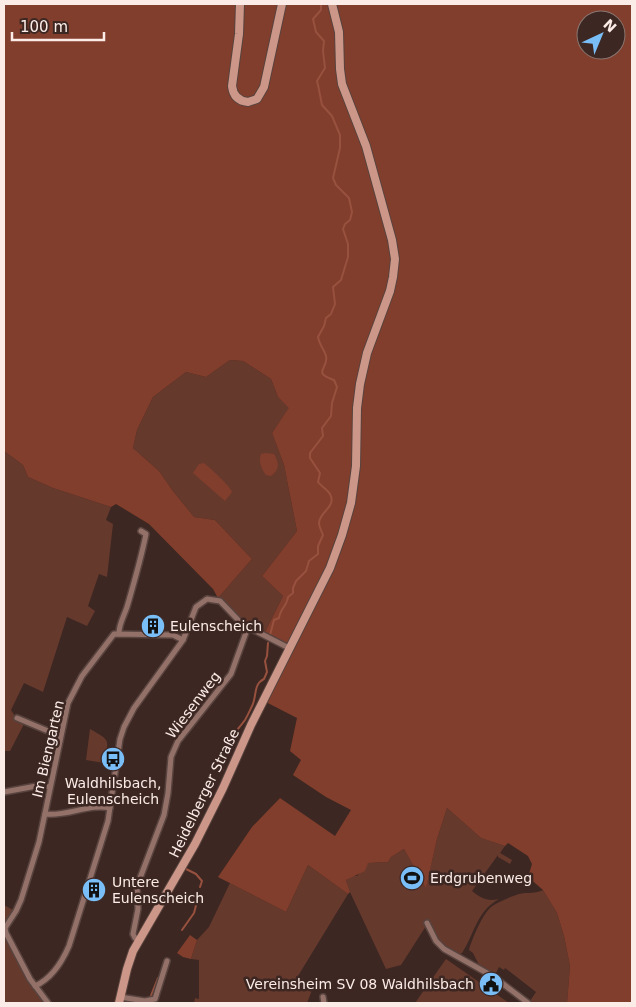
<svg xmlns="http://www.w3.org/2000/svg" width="636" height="1007" viewBox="0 0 636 1007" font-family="'DejaVu Sans',sans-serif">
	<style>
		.green { fill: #66392d }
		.forest { fill: #823e2c; fill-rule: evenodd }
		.water { fill: #97513e }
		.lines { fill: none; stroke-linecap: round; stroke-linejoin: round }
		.stream { stroke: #97513e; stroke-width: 2 }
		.street-casing { stroke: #58433e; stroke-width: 8 }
		.secondary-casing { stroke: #58433e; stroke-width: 10 }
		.street { stroke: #937169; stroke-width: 5 }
		.secondary { stroke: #cc9789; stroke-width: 8 }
		.labels { text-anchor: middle; stroke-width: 5; stroke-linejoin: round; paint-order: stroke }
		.poi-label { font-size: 14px; fill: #fbece8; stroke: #3d2722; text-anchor: start }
		.street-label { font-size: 14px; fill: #fbece8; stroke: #3d2722 }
	</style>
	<rect width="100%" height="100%" fill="#3d2722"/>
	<g class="green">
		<polygon points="230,360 243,361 271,379 278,397 290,408 272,433 284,465 297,531 262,576 283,596 265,632 248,627 218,598 252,559 215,520 194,517 173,491 159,471 133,448 137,430 153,397 186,372 206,377"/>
		<polygon points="4,451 23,465 28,477 53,488 111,507 106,520 113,524 107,577 99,574 88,606 95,611 87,626 67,617 43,692 24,683 11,710 16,718 24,724 10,751 4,751"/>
		<path d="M90,729C111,741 109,739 104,763L86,760Z"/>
		<path d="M447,808L481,838L505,846L500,853L512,860L510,864L498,857V855L472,891C481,898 487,902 499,899C476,912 475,933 462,953L457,955L436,938L427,920L426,926L401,965L386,969L350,892L346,880L353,876H357L368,863L388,862L391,857L404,849L426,887L437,839Z"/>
		<polygon points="308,865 348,894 298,976 314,985 307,1003 194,1003 195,998 199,999 199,960 191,959 197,940 209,927 230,883 286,912"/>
		<path d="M543,890L557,913L564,936L570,966L567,1003H533L530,1001L536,992L505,968L504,970L499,967L495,975L480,967L473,953L469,950C472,939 482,915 491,907C496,903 512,896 519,894C528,892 535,894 543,890Z"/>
		<polygon points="4,905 13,910 11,918 4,925"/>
		<polygon points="4,937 31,986 44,1002 43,1003 4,1003"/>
		<polygon points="446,959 509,1003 415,1003"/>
	</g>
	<g class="forest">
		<path d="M4,4H632V1003H567L570,966L564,936L557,913L543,890L528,877L532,864L528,856L508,843L505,846L481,838L447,808L437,839L426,888L404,849L391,857L388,862L368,863L365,871L346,880L350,892L348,894L308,865L286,912L218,877L252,827L280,798L335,836L351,810L326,797L293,775L301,760L290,751L297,718L260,699L285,649L278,639L265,632L283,596L262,576L297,531L284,465L272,433L289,408L278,397L271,379L243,361L230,360L206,377L186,372L153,397L137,430L133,448L159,471L173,491L194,517L215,520L252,559L218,598L213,589L149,524L116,504L111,507L53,488L28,477L23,465L4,451ZM586,20H616V50H586Z"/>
		<path d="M266,453L274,454C279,463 280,469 271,476L266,475C262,470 258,461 261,454Z"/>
		<path d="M204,463C211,469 229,485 232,492L225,501L193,473L199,464Z"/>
		<polygon points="190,935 197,940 191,959 183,957 177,953"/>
	</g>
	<polygon class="water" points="227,742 229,742 226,763 217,763 221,751"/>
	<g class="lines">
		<g class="stream">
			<path d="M270,635L274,620L279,618C280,609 287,606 288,597L293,593V588L296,581L306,571L309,561L318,554V546L323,535C322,532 319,527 319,523C319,512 337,507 330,494C327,489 321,486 318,482L320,473L310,458V453L323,436L322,428L331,416L332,403L337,387L334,380C311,372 329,369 326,356C324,349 319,344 318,337L324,326L326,318L331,314L335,304L333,287L341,280L348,257V244L343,229L345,224L350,220L352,212L349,198L336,185L333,178L340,148V135L332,116L322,105L318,85L317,81L325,68L323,51L324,41L316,32L313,19L321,10V4"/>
			<path d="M228,742C233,734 240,727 245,720C248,715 250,710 252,706C257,697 253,684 264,679L267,672L265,661L267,656L268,643"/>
			<polyline points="222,763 223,770"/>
			<polyline points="186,869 196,874 202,881 200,887"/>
			<polyline points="198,895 198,893"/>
			<polyline points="182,930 194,913 198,898"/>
			<polyline points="150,998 158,978"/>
		</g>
		<g class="street-casing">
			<g id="street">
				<path d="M119,633C119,624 124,616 127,607C134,583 141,559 146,534L141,531"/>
				<polyline points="17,718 60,736"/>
				<polyline points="4,792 42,785 50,787"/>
				<path d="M45,814C67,817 89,803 110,808"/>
				<polyline points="427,923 436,941 444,949 494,977 528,1003"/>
				<polyline points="139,941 135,938 133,934 138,909 137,886 164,815 168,793 171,757 178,741 231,674 248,627"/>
				<path d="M35,986C51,979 62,962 69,946L108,821L120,739L124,727L134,708L183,640L196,607L207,599L220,601L242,624L289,648"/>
				<polyline points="120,997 145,1001 155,999 167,961"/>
				<polyline points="323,997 324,1003"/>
				<polyline points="48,1003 30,979 6,933 5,928 16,911 21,900 39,842 68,703 82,676 114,634 173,635 183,640"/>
			</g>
		</g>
		<g class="secondary-casing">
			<g id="secondary">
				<path d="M240,4L239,34L232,86C233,95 238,101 248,102L257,99L264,87L282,4"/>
				<polyline points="119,1003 127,969 133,951 195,844 223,788 251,725 330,568 342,535 351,503 356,466 357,408 360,384 367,353 390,291 393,277 395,259 392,240 366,146 342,84 340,69 339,32 332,4"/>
			</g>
		</g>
		<use href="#street" class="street"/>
		<use href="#secondary" class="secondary"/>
	</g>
	<defs>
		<g id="building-disc" transform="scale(1.25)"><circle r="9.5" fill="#7abef8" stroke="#3d2722"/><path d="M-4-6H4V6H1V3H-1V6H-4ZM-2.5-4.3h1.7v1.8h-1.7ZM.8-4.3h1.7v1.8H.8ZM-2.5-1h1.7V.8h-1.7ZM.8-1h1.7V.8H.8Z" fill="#111"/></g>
		<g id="bus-disc" transform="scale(1.25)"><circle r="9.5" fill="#7abef8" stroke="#3d2722"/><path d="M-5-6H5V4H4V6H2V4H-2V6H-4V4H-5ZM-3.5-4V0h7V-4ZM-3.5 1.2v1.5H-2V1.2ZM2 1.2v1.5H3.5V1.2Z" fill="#111"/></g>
		<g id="stadium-disc" transform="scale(1.25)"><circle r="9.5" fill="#7abef8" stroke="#3d2722"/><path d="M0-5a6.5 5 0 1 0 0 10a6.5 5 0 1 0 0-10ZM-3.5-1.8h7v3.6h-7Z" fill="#111"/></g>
		<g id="civic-disc" transform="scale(1.25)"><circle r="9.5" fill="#7abef8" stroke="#3d2722"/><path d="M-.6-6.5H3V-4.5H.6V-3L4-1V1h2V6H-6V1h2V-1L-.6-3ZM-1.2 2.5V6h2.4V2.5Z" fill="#111"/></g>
	</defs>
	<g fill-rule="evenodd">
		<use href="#building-disc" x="153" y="626"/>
		<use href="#bus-disc" x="113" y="759"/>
		<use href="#stadium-disc" x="412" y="878"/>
		<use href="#building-disc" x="94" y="890"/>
		<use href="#civic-disc" x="491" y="984"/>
	</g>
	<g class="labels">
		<g class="poi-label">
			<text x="170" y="631">Eulenscheich</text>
			<text x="113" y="788" text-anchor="middle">Waldhilsbach,<tspan x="113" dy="16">Eulenscheich</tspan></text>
			<text x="430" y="883">Erdgrubenweg</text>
			<text x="112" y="887">Untere<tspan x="112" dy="16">Eulenscheich</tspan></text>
			<text x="474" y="989" text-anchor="end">Vereinsheim SV 08 Waldhilsbach</text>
		</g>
		<g class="street-label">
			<text transform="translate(193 705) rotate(-53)" y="5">Wiesenweg</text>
			<text transform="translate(48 749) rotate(-77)" y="5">Im Biengarten</text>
			<text transform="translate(204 793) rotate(-64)" y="5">Heidelberger Straße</text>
		</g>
	</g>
	<rect width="636" height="1007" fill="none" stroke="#fbece8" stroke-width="10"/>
	<g transform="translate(601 35) rotate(44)"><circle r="24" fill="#3d2722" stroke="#897671"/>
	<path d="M0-4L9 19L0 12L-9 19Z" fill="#7abef8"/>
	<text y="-8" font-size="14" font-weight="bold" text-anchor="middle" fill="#fbece8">N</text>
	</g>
	<path d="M12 32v8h92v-8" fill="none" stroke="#fbece8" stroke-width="2.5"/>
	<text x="20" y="32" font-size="15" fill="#fbece8" stroke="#3d2722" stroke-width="4" paint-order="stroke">100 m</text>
</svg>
